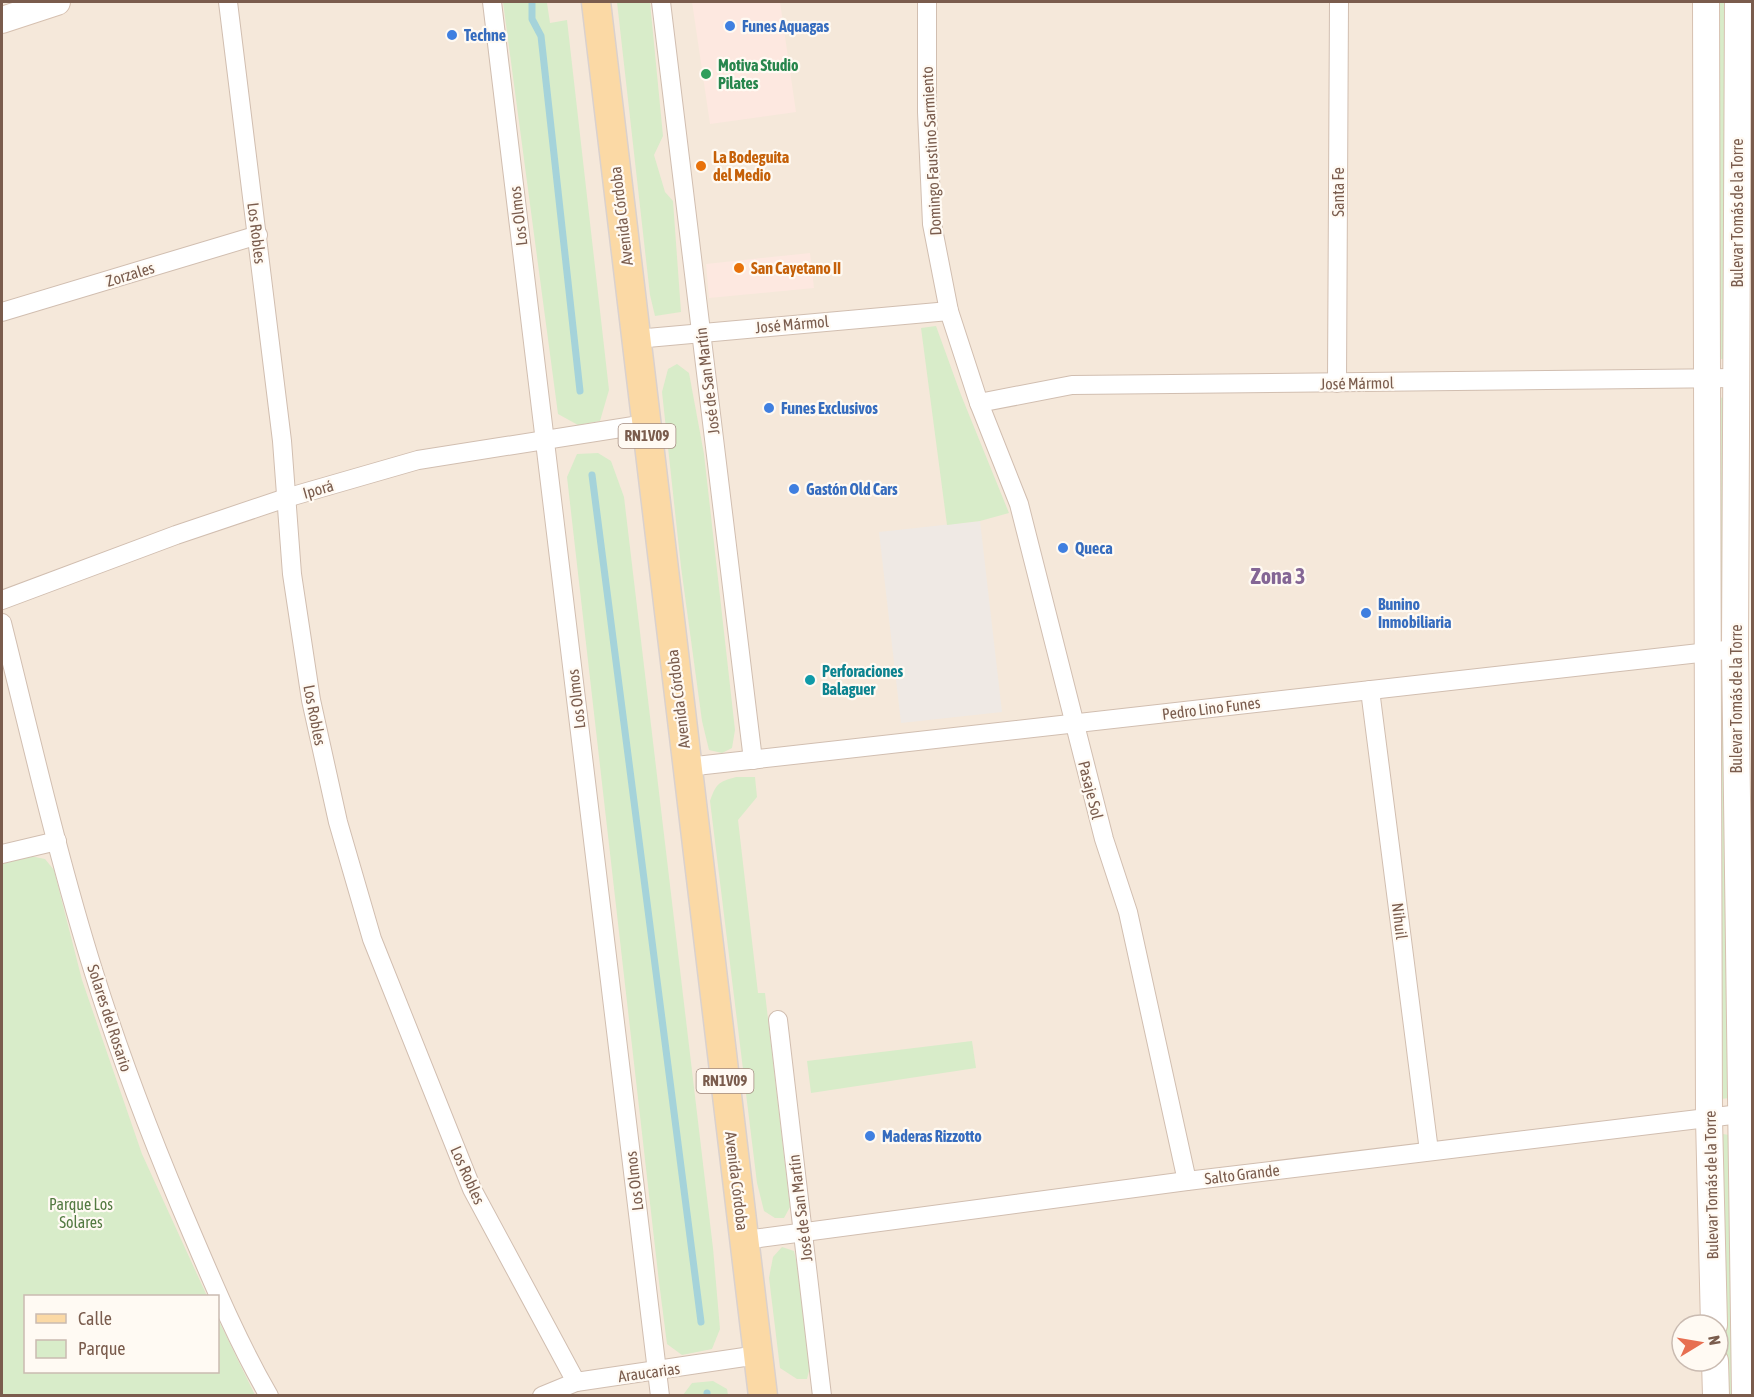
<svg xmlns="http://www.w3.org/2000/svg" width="1754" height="1397" viewBox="0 0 1754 1397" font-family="'Asap Condensed',sans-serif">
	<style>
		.residential { fill: #f5e8da; fill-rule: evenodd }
		.commercial { fill: #fde8e0 }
		.industrial { fill: #efe9e4 }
		.green { fill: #d8ecc9 }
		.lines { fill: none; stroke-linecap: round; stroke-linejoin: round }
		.stream { stroke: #a5d3da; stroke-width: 7 }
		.street-casing { stroke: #d1beb0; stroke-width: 20 }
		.secondary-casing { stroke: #d6c0b0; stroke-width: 28 }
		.primary-casing { stroke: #dad1cd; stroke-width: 31 }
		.street { stroke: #fff; stroke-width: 18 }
		.secondary { stroke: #fff; stroke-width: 26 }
		.primary { stroke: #fbd9a5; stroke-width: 28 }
		.shop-dot { fill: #3f7fe0; stroke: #fffaf3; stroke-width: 2 }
		.leisure-dot { fill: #2e9e5b; stroke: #fffaf3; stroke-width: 2 }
		.food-dot { fill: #e8710a; stroke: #fffaf3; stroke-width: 2 }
		.culture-dot { fill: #0f9aa8; stroke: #fffaf3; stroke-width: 2 }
		.labels { text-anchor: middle; stroke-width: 4.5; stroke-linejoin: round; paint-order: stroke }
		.shield { fill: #fffaf3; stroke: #a28b7f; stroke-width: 1.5 }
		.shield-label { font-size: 15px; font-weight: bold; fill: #7a5c4d }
		.shop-label { font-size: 16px; font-weight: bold; fill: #366cbe; stroke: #fffaf3; text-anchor: start }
		.leisure-label { font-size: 16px; font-weight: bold; fill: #27864d; stroke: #fffaf3; text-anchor: start }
		.street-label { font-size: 16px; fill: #7a5c4d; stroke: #fffaf3 }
		.food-label { font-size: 16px; font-weight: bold; fill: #c56008; stroke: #fffaf3; text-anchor: start }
		.culture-label { font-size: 16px; font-weight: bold; fill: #0d838f; stroke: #fffaf3; text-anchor: start }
		.park-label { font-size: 16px; fill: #537a41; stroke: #fffaf3 }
		.district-label { font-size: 22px; font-weight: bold; fill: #846695; stroke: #fffaf3 }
	</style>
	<rect width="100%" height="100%" fill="#fdf6ec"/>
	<path class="residential" d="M2,2H1738L1745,1395L2,1396ZM26,1296H218V1372H26ZM1682,1325H1718V1361H1682Z"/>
	<g class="commercial">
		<polygon points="692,2 780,2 796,112 710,124"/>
		<polygon points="810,253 814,288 709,298 706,264"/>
	</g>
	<polygon class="industrial" points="980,521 1002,712 901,723 879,532"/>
	<g class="green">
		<polygon points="503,2 551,2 547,3 550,23 567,20 609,390 600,421 578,425 558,414"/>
		<polygon points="617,2 650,2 663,136 654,155 665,192 673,201 681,312 655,316 650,295"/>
		<polygon points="1713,2 1728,2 1727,352 1723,359 1716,359"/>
		<polygon points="936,326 961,395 1009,513 980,521 947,525 921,328"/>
		<polygon points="677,364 689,373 704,454 735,730 732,748 722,753 709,750 702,721 681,567 662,392 668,369"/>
		<polygon points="1717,397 1724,398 1725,633 1717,633"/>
		<polygon points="598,453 611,461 624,497 713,1248 720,1329 712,1349 682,1355 667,1344 659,1282 567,477 577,454"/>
		<polygon points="1717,671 1724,672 1729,1098 1721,1099"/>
		<path d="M736,777H755L757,797L738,820L758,993H765L790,1207L784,1218H775L764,1211L757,1183L710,801C716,784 718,782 736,777Z"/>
		<polygon points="30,856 45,859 54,870 82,980 142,1154 207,1296 26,1296 26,1372 218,1372 218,1319 255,1395 2,1396 2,864"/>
		<polygon points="972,1041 976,1068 811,1093 807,1061"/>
		<polygon points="1723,1134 1729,1135 1737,1395 1722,1395 1718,1138"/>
		<polygon points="782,1247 794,1251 799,1273 810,1367 807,1379 797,1379 780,1368 769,1278 773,1257"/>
		<polygon points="713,1381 727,1389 728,1395 683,1395 692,1383"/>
	</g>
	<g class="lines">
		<g class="stream">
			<polyline points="532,2 532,19 541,36 580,391"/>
			<polyline points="592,475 701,1322"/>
			<polyline points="707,1393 707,1396"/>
		</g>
		<g class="street-casing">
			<g id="street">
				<polyline points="228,2 282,441 292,574 311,700 338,822 372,939 472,1189 576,1382"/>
				<polyline points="492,2 660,1396"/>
				<polyline points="661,2 753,760"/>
				<polyline points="927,2 927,112 932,224 949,311 979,403 1019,504 1104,839 1128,912 1187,1181"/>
				<polyline points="2,312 258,235"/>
				<polyline points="636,339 949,311"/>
				<polyline points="1337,383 1339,2"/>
				<polyline points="979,403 1072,385 1736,378"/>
				<polyline points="2,600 176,535 286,498 418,460 646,424"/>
				<path d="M2,623C31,739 58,858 94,973C122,1063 156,1150 193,1236C216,1290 239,1344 269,1396"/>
				<polyline points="1370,690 1429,1151"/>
				<polyline points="687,767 1735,649"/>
				<polyline points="2,854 57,841"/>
				<polyline points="778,1020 822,1396"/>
				<polyline points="745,1240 1187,1181 1740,1114"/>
				<polyline points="542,1396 576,1382 758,1355"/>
			</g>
		</g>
		<g class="secondary-casing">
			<g id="secondary">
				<polyline points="1706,2 1709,1119 1714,1325"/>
				<polyline points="1738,2 1735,649 1745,1396"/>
				<polyline points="2,20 57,2"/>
				<polyline points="1715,1361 1716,1396"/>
			</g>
		</g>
		<g class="primary-casing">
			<polyline id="primary" points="596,2 763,1396"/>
		</g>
		<use href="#street" class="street"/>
		<use href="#secondary" class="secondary"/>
		<use href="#primary" class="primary"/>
	</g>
	<g class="shop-dot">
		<circle cx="730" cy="26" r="6"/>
		<circle cx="452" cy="35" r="6"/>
		<circle cx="769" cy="408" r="6"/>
		<circle cx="794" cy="489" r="6"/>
		<circle cx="1063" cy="548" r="6"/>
		<circle cx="1366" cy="613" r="6"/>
		<circle cx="870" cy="1136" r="6"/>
	</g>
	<circle class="leisure-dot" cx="706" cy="74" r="6"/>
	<g class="food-dot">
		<circle cx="701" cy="166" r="6"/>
		<circle cx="739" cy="268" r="6"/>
	</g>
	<circle class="culture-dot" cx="810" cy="680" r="6"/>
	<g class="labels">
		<g class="shield">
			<rect x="618.5" y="424" width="57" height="24" rx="4.5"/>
			<rect x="696.5" y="1069" width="57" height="24" rx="4.5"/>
		</g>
		<g class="shield-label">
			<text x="647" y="441">RN1V09</text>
			<text x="725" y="1086">RN1V09</text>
		</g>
		<g class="shop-label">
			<text x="742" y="32">Funes Aquagas</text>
			<text x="464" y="41">Techne</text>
			<text x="781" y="414">Funes Exclusivos</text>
			<text x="806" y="495">Gastón Old Cars</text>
			<text x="1075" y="554">Queca</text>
			<text x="1378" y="610">Bunino<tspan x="1378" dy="18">Inmobiliaria</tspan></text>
			<text x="882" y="1142">Maderas Rizzotto</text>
		</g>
		<g class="leisure-label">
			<text x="718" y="71">Motiva Studio<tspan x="718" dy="18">Pilates</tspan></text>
		</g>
		<g class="street-label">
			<text transform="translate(931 151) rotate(-93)" y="6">Domingo Faustino Sarmiento</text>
			<text transform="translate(1338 192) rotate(-90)" y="6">Santa Fe</text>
			<text transform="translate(1737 213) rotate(-90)" y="6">Bulevar Tomás de la Torre</text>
			<text transform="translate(518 216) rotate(-97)" y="6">Los Olmos</text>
			<text transform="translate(621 216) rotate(-97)" y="6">Avenida Córdoba</text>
			<text transform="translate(257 233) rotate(83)" y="6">Los Robles</text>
			<text transform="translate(130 274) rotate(-17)" y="6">Zorzales</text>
			<text transform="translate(792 324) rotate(-5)" y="6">José Mármol</text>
			<text transform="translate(707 381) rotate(-97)" y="6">José de San Martín</text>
			<text transform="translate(1357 383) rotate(-1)" y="6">José Mármol</text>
			<text transform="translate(318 489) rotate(-16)" y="6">Iporá</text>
			<text transform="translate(576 699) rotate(-97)" y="6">Los Olmos</text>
			<text transform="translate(678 699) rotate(-97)" y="6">Avenida Córdoba</text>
			<text transform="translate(1736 699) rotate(-90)" y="6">Bulevar Tomás de la Torre</text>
			<text transform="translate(1211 708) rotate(-7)" y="6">Pedro Lino Funes</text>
			<text transform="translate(315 715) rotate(79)" y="6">Los Robles</text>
			<text transform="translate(1091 790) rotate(76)" y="6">Pasaje Sol</text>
			<text transform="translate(1400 921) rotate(83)" y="6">Nihuil</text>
			<text transform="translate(110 1018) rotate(72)" y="6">Solares del Rosario</text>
			<text transform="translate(1242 1174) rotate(-7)" y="6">Salto Grande</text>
			<text transform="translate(468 1175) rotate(66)" y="6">Los Robles</text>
			<text transform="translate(634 1181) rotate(-97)" y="6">Los Olmos</text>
			<text transform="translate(737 1181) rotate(83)" y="6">Avenida Córdoba</text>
			<text transform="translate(1711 1185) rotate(-91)" y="6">Bulevar Tomás de la Torre</text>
			<text transform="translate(800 1208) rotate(-97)" y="6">José de San Martín</text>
			<text transform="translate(649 1372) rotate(-8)" y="6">Araucarias</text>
		</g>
		<g class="food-label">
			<text x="713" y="163">La Bodeguita<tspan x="713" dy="18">del Medio</tspan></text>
			<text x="751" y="274">San Cayetano II</text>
		</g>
		<g class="culture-label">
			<text x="822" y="677">Perforaciones<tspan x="822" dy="18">Balaguer</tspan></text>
		</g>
		<g class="park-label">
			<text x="81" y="1210">Parque Los<tspan x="81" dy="18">Solares</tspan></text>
		</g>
		<g class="district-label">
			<text x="1278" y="584">Zona 3</text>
		</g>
	</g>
	<rect width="1754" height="1397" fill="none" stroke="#7a5c4d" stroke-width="6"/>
	<rect x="24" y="1295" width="195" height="78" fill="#fffaf3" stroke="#cabbb1" stroke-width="1.5"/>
	<rect x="36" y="1314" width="30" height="9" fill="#fbd9a5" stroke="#cabbb1" stroke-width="1.5"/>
	<text x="78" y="1325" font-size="18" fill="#7a5c4d">Calle</text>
	<rect x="36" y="1340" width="30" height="18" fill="#d8ecc9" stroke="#cabbb1" stroke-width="1.5"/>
	<text x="78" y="1355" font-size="18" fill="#7a5c4d">Parque</text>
	<g transform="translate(1700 1343) rotate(79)"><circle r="28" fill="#fffaf3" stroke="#cabbb1" stroke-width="1.5"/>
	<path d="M0-4.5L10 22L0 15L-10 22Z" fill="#e76f51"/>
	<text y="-9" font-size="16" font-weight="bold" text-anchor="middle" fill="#7a5c4d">N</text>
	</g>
</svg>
